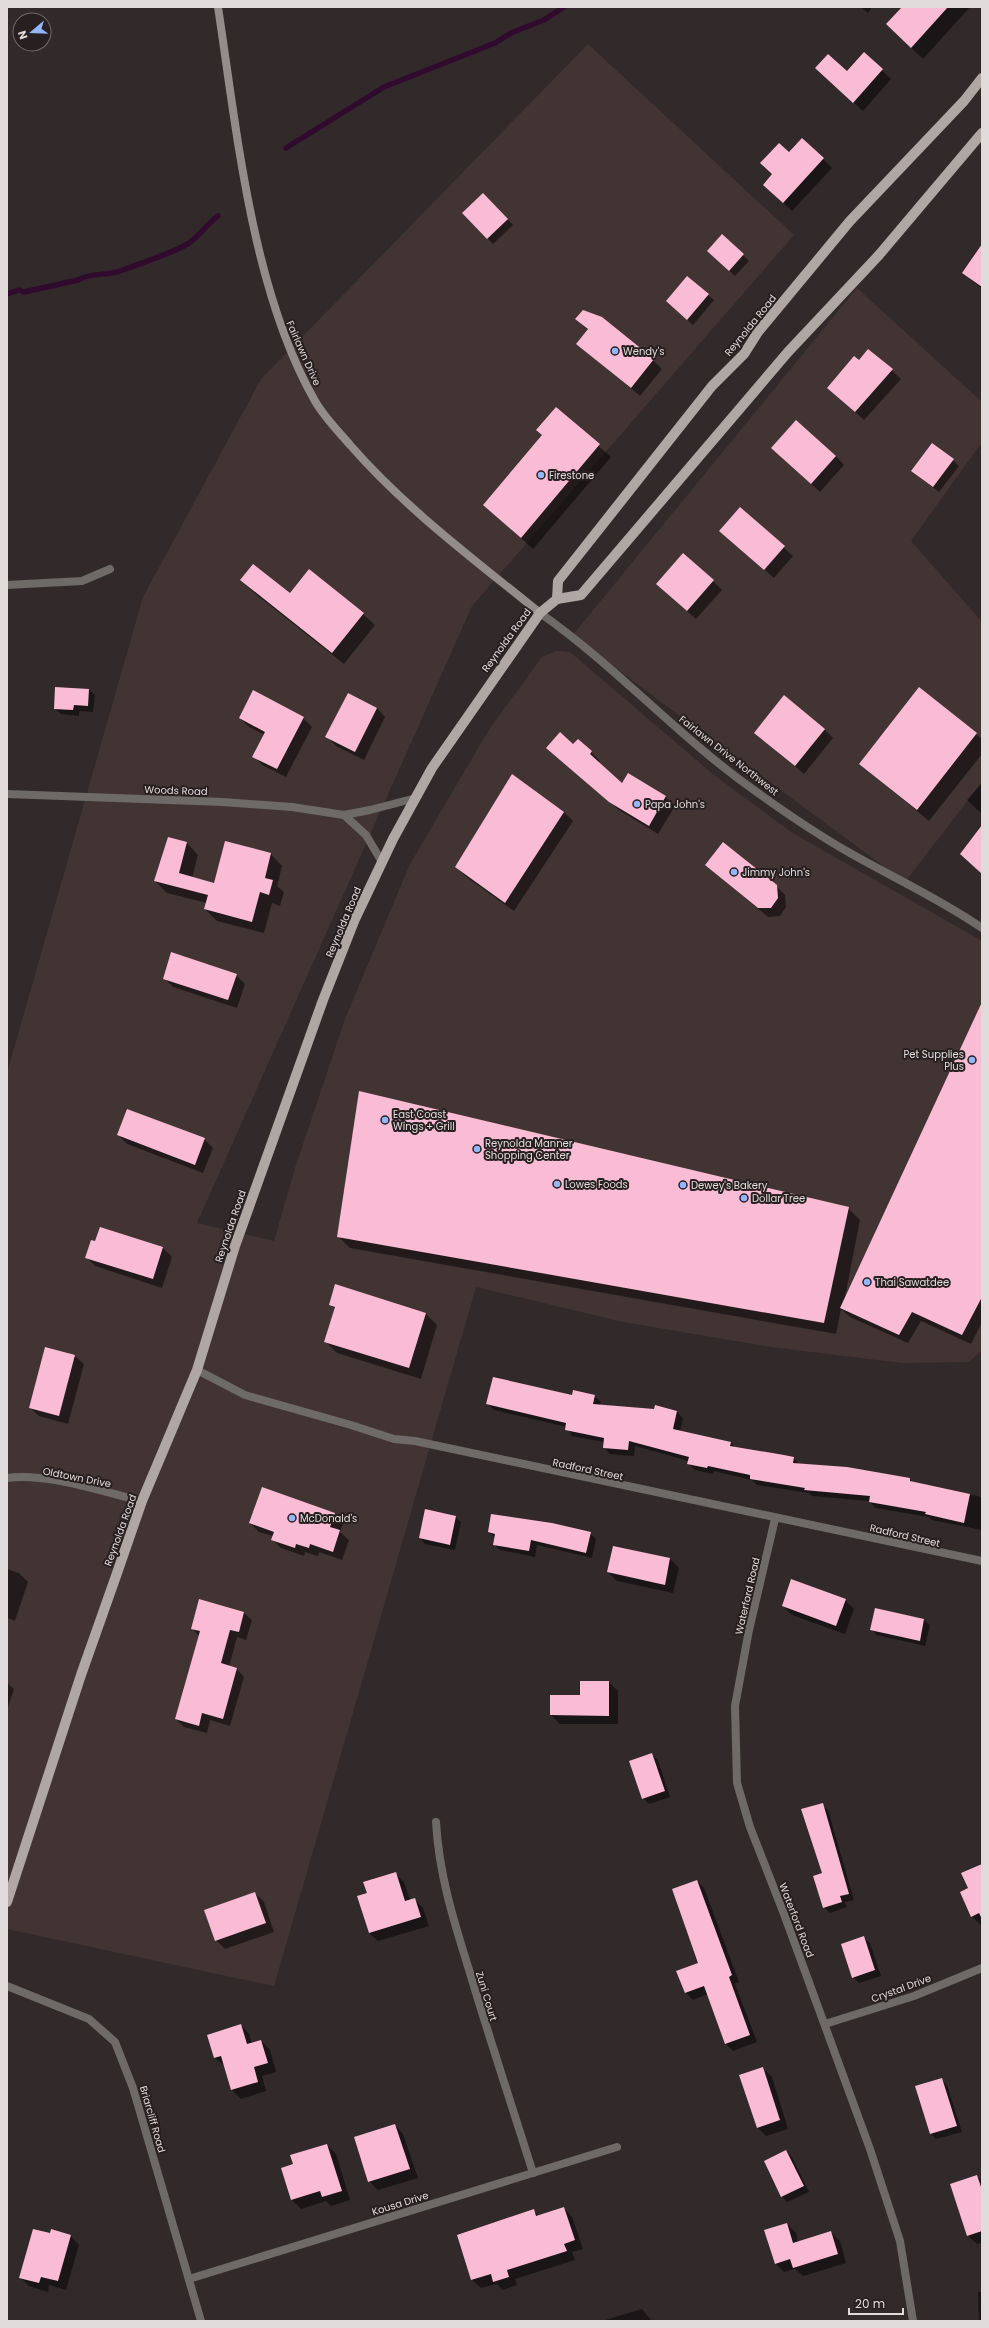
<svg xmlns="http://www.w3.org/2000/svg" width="989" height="2328" viewBox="0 0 989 2328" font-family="Poppins,sans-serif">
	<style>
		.built { fill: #433434 }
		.shadow { fill: #0007 }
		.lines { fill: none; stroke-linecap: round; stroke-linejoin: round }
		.stream { stroke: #300b2e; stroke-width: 5.5 }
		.building { fill: #fabbd4 }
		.minor { stroke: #6e6a68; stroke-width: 8 }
		.tertiary { stroke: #6e6a68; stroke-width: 8 }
		.secondary { stroke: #938c8a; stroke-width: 8 }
		.primary { stroke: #b0a7a4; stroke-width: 10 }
		.poi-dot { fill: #95b6fd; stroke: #282020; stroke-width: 1.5 }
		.labels { text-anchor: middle; stroke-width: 4; stroke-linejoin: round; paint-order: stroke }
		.street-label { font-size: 10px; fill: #e0dada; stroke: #282020 }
		.poi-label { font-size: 10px; fill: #e0dada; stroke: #282020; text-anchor: start }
	</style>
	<rect width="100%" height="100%" fill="#32292a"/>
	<g class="built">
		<polygon points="588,44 794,235 472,606 197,1223 274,1241 295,1168 345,1019 410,864 490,728 542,657 556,651 570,652 714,775 791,832 982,941 982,1350 969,1362 902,1363 771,1347 623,1322 476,1287 274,1986 7,1929 7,1073 143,597 261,379"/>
		<polygon points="857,288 982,402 982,442 911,541 982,622 982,782 905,882 572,636"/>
	</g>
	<g class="shadow">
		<polygon points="861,7 872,7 868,13"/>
		<polygon points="903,7 970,7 923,59 899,36"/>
		<polygon points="864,53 891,79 863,111 825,77 847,72"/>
		<polygon points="823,159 832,168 792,211 773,193"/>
		<polygon points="483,194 513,225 493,244 463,214"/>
		<polygon points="982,246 982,289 963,273"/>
		<polygon points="743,255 749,261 735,276 714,257"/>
		<polygon points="708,295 714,300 693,325 673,307"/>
		<polygon points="577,319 653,360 662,369 640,396 578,344 588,330"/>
		<polygon points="869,350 901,379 864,420 828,388 859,362"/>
		<polygon points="556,408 611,457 533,549 484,505 543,435"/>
		<polygon points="836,456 844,465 820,492 781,457"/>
		<polygon points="953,460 959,466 939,492 918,476"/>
		<polygon points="740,508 793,556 774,578 729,539"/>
		<polygon points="241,580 363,614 375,625 344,664 253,592"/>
		<polygon points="713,581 722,590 696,619 666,593"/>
		<polygon points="919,688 982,739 982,754 929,821 860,764"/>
		<polygon points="89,690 95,695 93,712 79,711 79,716 61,714 55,709"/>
		<polygon points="377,708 385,717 364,760 336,746 327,737"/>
		<polygon points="240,718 303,718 312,727 286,777 262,765 254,756 265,735 249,727"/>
		<polygon points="825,730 833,738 804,774 756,733"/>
		<polygon points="573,745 591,752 600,761 598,763 623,784 628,775 666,797 675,806 658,834 619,810 556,756"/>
		<polygon points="982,783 982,814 967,800"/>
		<polygon points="564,812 573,821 514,911 465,876 456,867"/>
		<polygon points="226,842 271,854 282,866 277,886 284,892 280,906 272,903 264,933 217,921 205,909 207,903 167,893 155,881 187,843 198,855 192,878 215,884"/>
		<polygon points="706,865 776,886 785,895 786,907 780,916 768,917"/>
		<polygon points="236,975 245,984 237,1008 173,987 164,978"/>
		<polygon points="982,1004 982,1322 971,1344 921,1321 908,1343 850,1317 841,1309 836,1334 350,1248 338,1236 848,1208 860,1220 844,1302"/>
		<polygon points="118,1135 204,1139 213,1148 203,1173 127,1144"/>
		<polygon points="163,1248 172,1257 162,1288 95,1266 86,1257"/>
		<polygon points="330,1304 426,1314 437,1325 421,1379 337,1353 326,1342 335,1309"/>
		<polygon points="75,1356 84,1364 68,1424 39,1416 30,1408"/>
		<polygon points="594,1396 601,1402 600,1405 655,1410 656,1406 677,1412 683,1418 680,1431 730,1442 736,1448 793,1458 799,1464 910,1479 914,1483 982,1497 982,1530 932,1520 929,1517 876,1508 869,1501 812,1496 809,1493 757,1485 752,1480 714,1471 713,1474 695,1470 689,1464 689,1461 635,1446 634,1456 610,1454 604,1447 604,1442 572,1436 567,1427 494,1410 488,1404"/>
		<polygon points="335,1514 344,1522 340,1532 349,1540 342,1560 319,1552 318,1556 305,1552 304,1556 281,1548 272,1539 273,1536 259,1532 250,1523"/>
		<polygon points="455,1517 461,1522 455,1550 425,1544 420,1538"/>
		<polygon points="489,1532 590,1533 596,1539 592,1558 537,1545 535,1557 500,1550 494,1544 495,1538"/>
		<polygon points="614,1547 670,1559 679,1568 673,1593 617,1581 608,1572"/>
		<polygon points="7,1569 19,1573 28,1582 15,1621 7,1618"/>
		<polygon points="845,1600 854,1609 845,1634 792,1615 783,1606"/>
		<polygon points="244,1613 252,1620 246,1640 237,1637 229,1667 237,1669 244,1677 230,1726 210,1720 207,1733 184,1727 176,1719 199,1636 193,1629"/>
		<polygon points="924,1620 930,1625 925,1646 877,1635 872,1630"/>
		<polygon points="581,1682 609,1682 618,1691 618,1724 560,1724 551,1715 581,1696"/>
		<polygon points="7,1683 14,1689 7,1710"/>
		<polygon points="652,1755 658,1760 670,1797 649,1804 643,1798"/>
		<polygon points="822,1804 828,1810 854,1900 845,1902 847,1907 830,1913 824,1907"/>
		<polygon points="982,1865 982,1925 981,1925 972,1917 969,1889"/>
		<polygon points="395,1873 404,1882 410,1900 414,1899 423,1908 429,1926 378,1941 369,1933 368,1894"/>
		<polygon points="697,1881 704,1888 739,1982 735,1984 757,2042 733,2051 726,2044 708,1994 693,2000 686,1993 678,1972 700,1963"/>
		<polygon points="255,1893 264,1902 274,1932 225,1949 216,1940"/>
		<polygon points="864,1938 870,1943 881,1976 859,1983 853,1977"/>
		<polygon points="241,2025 249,2034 252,2044 261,2041 270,2050 276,2072 262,2076 266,2091 241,2099 232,2090 225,2066 215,2058"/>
		<polygon points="763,2068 772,2077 788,2129 766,2136 757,2127"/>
		<polygon points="941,2079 947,2085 962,2132 936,2139 931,2134"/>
		<polygon points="395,2125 403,2134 418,2178 378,2190 369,2181"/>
		<polygon points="327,2145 336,2154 350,2200 331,2206 326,2201 301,2209 292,2200 294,2165"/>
		<polygon points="786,2151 792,2157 809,2192 787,2202 782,2197"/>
		<polygon points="977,2176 982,2181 982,2243 977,2244 968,2236"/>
		<polygon points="564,2208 572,2217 583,2249 572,2252 575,2260 515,2279 517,2285 503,2290 497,2284 481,2288 472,2280 533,2211 539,2216"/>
		<polygon points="787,2224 796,2233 798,2242 831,2232 840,2241 846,2263 803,2276 795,2269 784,2272 775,2263"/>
		<polygon points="51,2235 71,2236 79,2245 66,2290 49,2285 48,2292 29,2286 20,2277"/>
		<polygon points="978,2292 982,2292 982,2321 979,2321"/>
		<polygon points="642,2309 652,2321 602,2321"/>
	</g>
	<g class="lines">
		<g class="stream">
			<polyline points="286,148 384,87 495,43 513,32 544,20 564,7"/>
			<path d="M7,294L19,290L24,292L78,280C91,272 107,276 120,271C141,263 164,256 184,246C198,239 205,225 218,216"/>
		</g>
	</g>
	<g class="building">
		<polygon points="902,7 948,7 911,48 886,24"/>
		<polygon points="864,52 883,69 853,103 815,68 828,54 847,71"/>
		<polygon points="802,138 824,158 783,203 763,185 772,174 760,163 779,143 789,152"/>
		<polygon points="483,193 508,219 487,239 462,213"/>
		<polygon points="722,234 744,254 729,271 707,251"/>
		<polygon points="982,244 982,287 962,273"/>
		<polygon points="687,276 709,294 687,320 666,301"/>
		<polygon points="583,310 602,317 654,359 631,388 576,344 588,329 575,319"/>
		<polygon points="868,349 893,369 855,412 827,388 854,356 859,360"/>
		<polygon points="556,407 600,444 521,538 483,505 542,435 536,430"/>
		<polygon points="796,420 836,456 811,484 771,448"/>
		<polygon points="932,443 954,459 933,487 911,471"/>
		<polygon points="740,507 785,546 764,570 719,531"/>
		<polygon points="683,553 714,580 687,611 656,584"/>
		<polygon points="253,564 290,593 309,569 364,613 332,653 240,580"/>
		<polygon points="55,687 89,689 88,706 74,705 73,710 54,709"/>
		<polygon points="919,687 977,733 917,810 859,764"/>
		<polygon points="253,690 304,717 277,769 252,757 265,732 239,718"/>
		<polygon points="348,693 377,708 355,752 325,737"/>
		<polygon points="784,695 825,729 795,766 754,733"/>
		<polygon points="560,732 573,744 578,739 592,751 590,754 622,783 628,773 666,796 649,826 609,802 546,748"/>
		<polygon points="512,774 564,812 505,903 455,867"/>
		<polygon points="982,825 982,874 960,854"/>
		<polygon points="168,837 187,842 179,873 214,883 225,841 271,853 265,878 273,880 269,895 260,892 252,922 204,909 208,895 154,881"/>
		<polygon points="723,842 777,885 778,898 771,908 758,908 705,865"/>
		<polygon points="171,952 237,974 228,1000 163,979"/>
		<polygon points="982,1002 982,1297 962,1335 912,1312 899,1335 840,1308"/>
		<polygon points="359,1091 849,1207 824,1323 337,1237"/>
		<polygon points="127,1109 205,1138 195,1165 117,1135"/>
		<polygon points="100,1227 163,1247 153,1279 85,1258 91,1240 95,1241"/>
		<polygon points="335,1284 426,1313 409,1368 324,1342 335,1307 329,1305"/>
		<polygon points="45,1347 75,1355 59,1416 29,1408"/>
		<polygon points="493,1377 572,1395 573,1390 595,1395 593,1404 654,1409 655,1405 677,1411 673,1429 731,1442 730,1446 784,1455 794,1457 793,1463 847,1467 910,1478 910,1481 970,1494 964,1523 925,1514 926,1512 869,1502 870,1496 804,1490 805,1488 750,1479 750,1475 708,1466 707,1468 687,1464 689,1457 629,1441 628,1450 603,1448 604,1438 565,1430 566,1423 486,1404"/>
		<polygon points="262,1487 335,1513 330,1527 340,1530 333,1552 310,1544 309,1548 296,1544 295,1548 271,1540 274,1532 249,1523"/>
		<polygon points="425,1509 456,1516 450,1545 419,1538"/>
		<polygon points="491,1514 552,1523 591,1532 586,1553 531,1540 529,1551 493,1545 495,1534 488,1532"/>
		<polygon points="613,1546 670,1558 665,1585 607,1572"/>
		<polygon points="791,1579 846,1599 836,1626 782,1606"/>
		<polygon points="199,1599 244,1612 239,1632 230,1630 221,1663 237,1668 223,1719 202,1713 199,1726 175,1719 200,1631 191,1629"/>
		<polygon points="875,1608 924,1619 920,1641 870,1630"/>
		<polygon points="580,1681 609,1681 609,1716 550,1715 550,1695 580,1695"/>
		<polygon points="652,1753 665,1791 642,1799 629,1761"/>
		<polygon points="823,1803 849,1894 840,1896 842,1902 823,1908 813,1876 822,1873 801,1809"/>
		<polygon points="982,1864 982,1919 979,1913 971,1917 960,1892 968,1888 961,1873"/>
		<polygon points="396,1872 405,1901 415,1898 421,1917 369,1933 357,1896 367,1893 363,1882"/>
		<polygon points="697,1880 732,1975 729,1977 750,2035 725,2044 704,1986 685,1993 676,1971 698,1963 672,1889"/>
		<polygon points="255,1892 266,1923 215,1941 204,1910"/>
		<polygon points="864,1936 875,1970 852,1978 841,1944"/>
		<polygon points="241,2024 247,2044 261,2040 268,2063 254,2067 258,2082 231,2090 221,2056 214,2058 207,2035"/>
		<polygon points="763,2067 780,2120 757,2128 739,2075"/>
		<polygon points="942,2078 957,2126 930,2134 915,2086"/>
		<polygon points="395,2124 410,2169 368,2182 354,2137"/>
		<polygon points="327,2144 342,2191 322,2197 320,2191 291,2200 281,2168 293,2164 290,2155"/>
		<polygon points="786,2150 804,2186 781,2197 764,2161"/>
		<polygon points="977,2175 982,2190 982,2231 967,2236 950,2184"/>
		<polygon points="564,2207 575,2240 564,2244 567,2251 507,2270 509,2277 493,2282 491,2274 471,2280 457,2235 534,2209 536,2216"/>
		<polygon points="787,2223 793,2243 831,2231 838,2254 793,2268 790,2259 775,2264 764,2230"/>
		<polygon points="33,2229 50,2233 51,2229 71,2235 58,2281 41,2277 39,2283 19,2278"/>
	</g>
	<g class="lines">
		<g class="minor">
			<polyline points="7,585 82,581 110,569"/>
			<polyline points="7,794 223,802 292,807 344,815 370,810 416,798"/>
			<polyline points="344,815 366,835 382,862"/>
			<polyline points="197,1370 245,1395 351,1425 394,1439 415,1441 982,1561"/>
			<polyline points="775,1519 749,1630 735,1706 737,1783 750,1827 784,1914 870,2149 900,2241 913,2321"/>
			<path d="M436,1822C439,1875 454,1922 470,1973C490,2040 512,2106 533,2173"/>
			<polyline points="7,1986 89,2019 115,2042 133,2088 201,2321"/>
			<polyline points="825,2024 914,1996 982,1968"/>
			<polyline points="189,2279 617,2147"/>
		</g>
		<g class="tertiary">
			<path d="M540,613C614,665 674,732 747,785C780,809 815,833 850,853C894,878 940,899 982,928"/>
			<path d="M7,1478C46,1472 103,1492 142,1501"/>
		</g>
		<path class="secondary" d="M218,7C237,132 252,291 315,401C324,417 339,432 351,446C406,509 475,560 540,613"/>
		<g class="primary">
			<polyline points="557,599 558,581 712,386 744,354 758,332 850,221 964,101 982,78"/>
			<polyline points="7,1902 81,1675 116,1576 142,1501 197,1370 235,1246 323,1000 355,919 393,839 432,768 540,613 557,599 581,595 788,352 879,255 982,133"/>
		</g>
	</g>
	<g class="poi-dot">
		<circle cx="615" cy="351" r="4"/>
		<circle cx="541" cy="475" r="4"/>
		<circle cx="637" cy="804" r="4"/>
		<circle cx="734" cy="872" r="4"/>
		<circle cx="972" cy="1060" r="4"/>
		<circle cx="385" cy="1120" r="4"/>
		<circle cx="477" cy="1149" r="4"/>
		<circle cx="557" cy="1184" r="4"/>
		<circle cx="683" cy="1185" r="4"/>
		<circle cx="744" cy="1198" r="4"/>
		<circle cx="867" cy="1282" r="4"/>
		<circle cx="292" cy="1518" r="4"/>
	</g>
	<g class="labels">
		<g class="street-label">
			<text transform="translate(750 325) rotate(-51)" y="4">Reynolda Road</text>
			<text transform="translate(304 353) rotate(66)" y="4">Fairlawn Drive</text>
			<text transform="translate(506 640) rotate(-54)" y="4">Reynolda Road</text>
			<text transform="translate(729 755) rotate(38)" y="4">Fairlawn Drive Northwest</text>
			<text transform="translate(176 790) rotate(2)" y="4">Woods Road</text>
			<text transform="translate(343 922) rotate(-67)" y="4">Reynolda Road</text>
			<text transform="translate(230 1226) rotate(-71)" y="4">Reynolda Road</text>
			<text transform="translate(588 1469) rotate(12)" y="4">Radford Street</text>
			<text transform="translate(77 1477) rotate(11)" y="4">Oldtown Drive</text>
			<text transform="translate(120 1530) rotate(-70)" y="4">Reynolda Road</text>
			<text transform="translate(905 1535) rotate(13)" y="4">Radford Street</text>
			<text transform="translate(747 1596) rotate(-77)" y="4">Waterford Road</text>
			<text transform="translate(797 1920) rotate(69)" y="4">Waterford Road</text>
			<text transform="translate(901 1988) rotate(-20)" y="4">Crystal Drive</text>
			<text transform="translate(487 1996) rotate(73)" y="4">Zuni Court</text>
			<text transform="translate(153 2119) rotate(74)" y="4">Briarcliff Road</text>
			<text transform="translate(400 2203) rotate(-17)" y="4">Kousa Drive</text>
		</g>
		<g class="poi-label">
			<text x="623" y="355">Wendy's</text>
			<text x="549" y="479">Firestone</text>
			<text x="645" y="808">Papa John's</text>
			<text x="742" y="876">Jimmy John's</text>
			<text x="964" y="1058" text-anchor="end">Pet Supplies<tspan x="964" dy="12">Plus</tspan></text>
			<text x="393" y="1118">East Coast<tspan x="393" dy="12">Wings + Grill</tspan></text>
			<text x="485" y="1147">Reynolda Manner<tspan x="485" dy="12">Shopping Center</tspan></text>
			<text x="565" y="1188">Lowes Foods</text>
			<text x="691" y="1189">Dewey's Bakery</text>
			<text x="752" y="1202">Dollar Tree</text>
			<text x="875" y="1286">Thai Sawatdee</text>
			<text x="300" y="1522">McDonald's</text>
		</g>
	</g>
	<rect width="989" height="2328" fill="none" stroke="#e0dada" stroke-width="16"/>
	<g transform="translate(32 32) rotate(251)"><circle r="19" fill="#282020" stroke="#726a6a"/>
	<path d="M0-3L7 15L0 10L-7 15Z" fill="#95b6fd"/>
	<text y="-6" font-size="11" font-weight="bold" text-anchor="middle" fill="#e0dada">N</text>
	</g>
	<path d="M849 2308v6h54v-6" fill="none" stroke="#e0dada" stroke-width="2"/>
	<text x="855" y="2308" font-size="12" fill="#e0dada" stroke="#282020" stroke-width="3" paint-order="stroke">20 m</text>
</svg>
